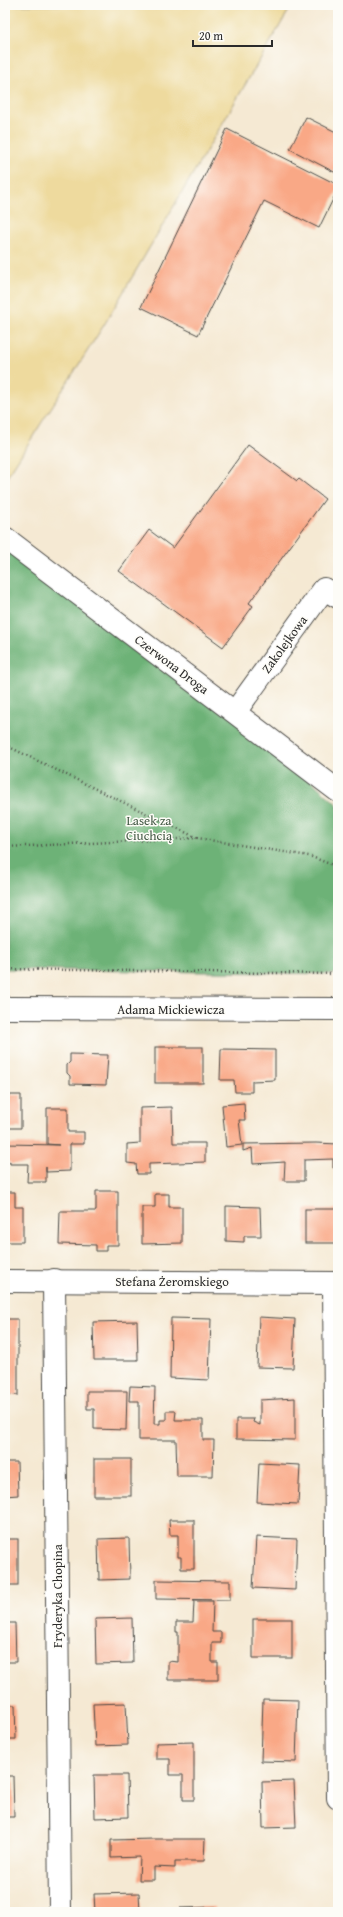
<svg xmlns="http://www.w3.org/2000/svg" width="343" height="1917" viewBox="0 0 343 1917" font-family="'Gentium Book Plus',serif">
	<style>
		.forest { fill: #6db277; stroke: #4c6e51 }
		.sand { fill: #eeda9e; stroke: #8c8264 }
		.building { fill: #f9a886 }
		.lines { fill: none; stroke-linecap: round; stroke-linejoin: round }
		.minor-casing { stroke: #494844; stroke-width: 24 }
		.secondary-casing { stroke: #494844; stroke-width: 24 }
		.path { stroke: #494844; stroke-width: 2.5; stroke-dasharray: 1 3; stroke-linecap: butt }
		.minor { stroke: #fff; stroke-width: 22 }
		.secondary { stroke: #fff; stroke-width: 22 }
		.labels { text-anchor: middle; stroke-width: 3; stroke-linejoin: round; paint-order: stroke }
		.street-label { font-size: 13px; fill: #2b2b2b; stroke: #fdfcf7 }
		.park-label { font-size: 13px; fill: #475c48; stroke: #fdfcf7 }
	</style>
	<rect width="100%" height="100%" fill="#fdfcf7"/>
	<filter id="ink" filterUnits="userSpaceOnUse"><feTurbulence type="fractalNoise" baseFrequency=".025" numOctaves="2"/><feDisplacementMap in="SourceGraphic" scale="8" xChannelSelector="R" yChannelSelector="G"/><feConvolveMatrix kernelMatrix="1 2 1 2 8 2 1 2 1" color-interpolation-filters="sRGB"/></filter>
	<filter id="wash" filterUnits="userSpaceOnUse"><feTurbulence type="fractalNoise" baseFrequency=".012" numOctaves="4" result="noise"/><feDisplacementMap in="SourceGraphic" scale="16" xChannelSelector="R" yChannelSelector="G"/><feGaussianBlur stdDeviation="0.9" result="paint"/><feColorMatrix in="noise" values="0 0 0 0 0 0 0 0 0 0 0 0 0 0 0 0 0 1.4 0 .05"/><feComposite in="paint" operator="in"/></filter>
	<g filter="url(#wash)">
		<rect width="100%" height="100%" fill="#f5e9d3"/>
		<polygon class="forest" points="5,538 235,712 338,805 338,974 5,969"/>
		<polygon class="sand" points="5,5 292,5 104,325 5,480"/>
		<g id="blocks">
			<g class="building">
				<polygon points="306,117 338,133 338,174 290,149"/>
				<polygon points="227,129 338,185 338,189 319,228 264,201 198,335 141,307"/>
				<polygon points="248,445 297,481 299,479 325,499 249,603 253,606 223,647 119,571 149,530 173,548"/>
				<rect x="155" y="1047" width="48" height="36"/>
				<polygon points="221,1049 275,1050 275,1080 252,1081 252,1092 235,1092 234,1080 220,1080"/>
				<polygon points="70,1054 108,1055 106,1085 70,1084 70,1076 67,1073 67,1065 70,1062"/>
				<polygon points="5,1095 21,1095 21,1128 8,1128 8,1118 5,1118"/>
				<polygon points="244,1103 245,1120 239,1120 242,1145 226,1147 222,1105"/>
				<polygon points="172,1107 173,1143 205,1143 205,1162 149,1164 149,1174 137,1174 136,1164 127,1163 127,1144 140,1143 140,1108"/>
				<polygon points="47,1108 68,1108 68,1132 84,1132 84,1144 70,1144 70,1171 46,1172 46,1167 46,1182 27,1182 28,1164 10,1164 10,1162 5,1162 5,1144 59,1145 47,1144"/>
				<polygon points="316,1143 338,1144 338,1168 333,1168 333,1159 304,1160 304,1181 284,1181 285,1162 253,1164 252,1148 243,1151 243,1144"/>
				<polygon points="96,1191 118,1191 118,1245 106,1245 106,1251 96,1251 96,1245 59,1244 60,1211 96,1211"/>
				<polygon points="5,1192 15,1192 15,1207 23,1207 23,1242 5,1242"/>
				<polygon points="155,1194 169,1194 169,1207 182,1207 182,1243 142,1244 142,1207 155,1207"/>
				<polygon points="226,1206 260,1207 261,1236 244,1236 244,1242 226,1241"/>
				<rect x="305" y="1209" width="33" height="34"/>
				<polygon points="259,1317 295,1319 293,1368 257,1367"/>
				<polygon points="171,1318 211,1319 209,1380 170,1378"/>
				<polygon points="5,1319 18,1319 18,1395 5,1394"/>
				<polygon points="137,1321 138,1360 94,1360 93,1322"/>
				<polygon points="130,1386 155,1387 154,1424 160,1424 160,1420 166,1420 166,1411 176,1411 175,1420 203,1420 203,1440 214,1440 213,1476 177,1476 176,1440 139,1440 139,1401 129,1401"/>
				<polygon points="87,1391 127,1391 126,1430 94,1429 94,1409 87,1409"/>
				<polygon points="295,1398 295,1440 236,1439 236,1419 254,1419 253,1422 260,1425 260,1400"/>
				<rect x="94" y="1459" width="37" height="37"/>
				<polygon points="5,1462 17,1462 18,1495 5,1496"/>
				<polygon points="259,1463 300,1465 298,1504 257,1502"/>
				<polygon points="169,1520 194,1520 194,1569 181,1569 181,1557 178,1557 178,1535 170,1535"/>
				<polygon points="256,1537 297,1539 295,1590 253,1588"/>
				<polygon points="129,1538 130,1579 99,1580 98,1539"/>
				<rect x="5" y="1539" width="13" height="46"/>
				<polygon points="156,1580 230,1581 230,1600 156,1599"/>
				<polygon points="194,1601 213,1601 212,1632 221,1632 221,1643 212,1643 212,1662 218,1662 218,1680 168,1680 168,1661 178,1662 178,1632 176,1632 176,1622 193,1622"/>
				<polygon points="132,1618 133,1663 96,1664 95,1619"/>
				<rect x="253" y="1619" width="39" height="39"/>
				<polygon points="5,1623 15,1623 16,1662 5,1662"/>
				<polygon points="263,1699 298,1700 296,1762 261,1761"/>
				<polygon points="126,1703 128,1745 95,1746 93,1704"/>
				<polygon points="5,1705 15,1705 16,1739 5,1739"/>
				<polygon points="194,1742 194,1800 183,1800 183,1775 170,1775 170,1759 156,1759 156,1743"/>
				<polygon points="94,1775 127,1775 128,1817 95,1818"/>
				<polygon points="5,1776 13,1776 14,1817 5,1817"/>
				<polygon points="294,1781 296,1827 263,1828 262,1782"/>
				<polygon points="154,1839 205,1839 204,1861 175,1861 175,1868 154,1867 154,1880 139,1880 140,1857 111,1858 111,1840"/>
				<polygon points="139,1893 140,1912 95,1912 94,1894"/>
				<polygon points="215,1907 215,1912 180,1912 180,1908"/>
			</g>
		</g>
	</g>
	<g filter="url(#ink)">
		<use href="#blocks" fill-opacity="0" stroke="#494844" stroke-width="1"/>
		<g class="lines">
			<g class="minor-casing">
				<g id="minor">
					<polyline points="5,538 338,791"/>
					<polyline points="235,712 324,589 338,597"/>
					<polyline points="54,1280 60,1912"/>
					<polyline points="5,1281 338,1283"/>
					<polyline points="334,1283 338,1798"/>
				</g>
			</g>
			<g class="secondary-casing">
				<polyline id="secondary" points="5,1008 338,1009"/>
			</g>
			<g class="path">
				<polyline points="5,745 197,838"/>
				<polyline points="5,847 197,838 309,856 338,867"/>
				<polyline points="5,969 338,974"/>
			</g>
			<use href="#minor" class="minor"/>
			<use href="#secondary" class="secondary"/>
		</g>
	</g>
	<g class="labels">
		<g class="street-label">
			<text transform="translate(284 644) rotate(-54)" y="5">Zakolejkowa</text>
			<text transform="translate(172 664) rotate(37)" y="5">Czerwona Droga</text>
			<text x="171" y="1014">Adama Mickiewicza</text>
			<text x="172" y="1286">Stefana Żeromskiego</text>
			<text transform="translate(57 1596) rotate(-90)" y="5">Fryderyka Chopina</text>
		</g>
		<g class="park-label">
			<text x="149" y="825">Lasek za<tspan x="149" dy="15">Ciuchcią</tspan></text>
		</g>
	</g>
	<rect width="343" height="1917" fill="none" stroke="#fdfcf7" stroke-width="20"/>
	<path d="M193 40v6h79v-6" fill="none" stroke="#2b2b2b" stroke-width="2"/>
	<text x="199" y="40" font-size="12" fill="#2b2b2b" stroke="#fdfcf7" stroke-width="3" paint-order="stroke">20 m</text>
</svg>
